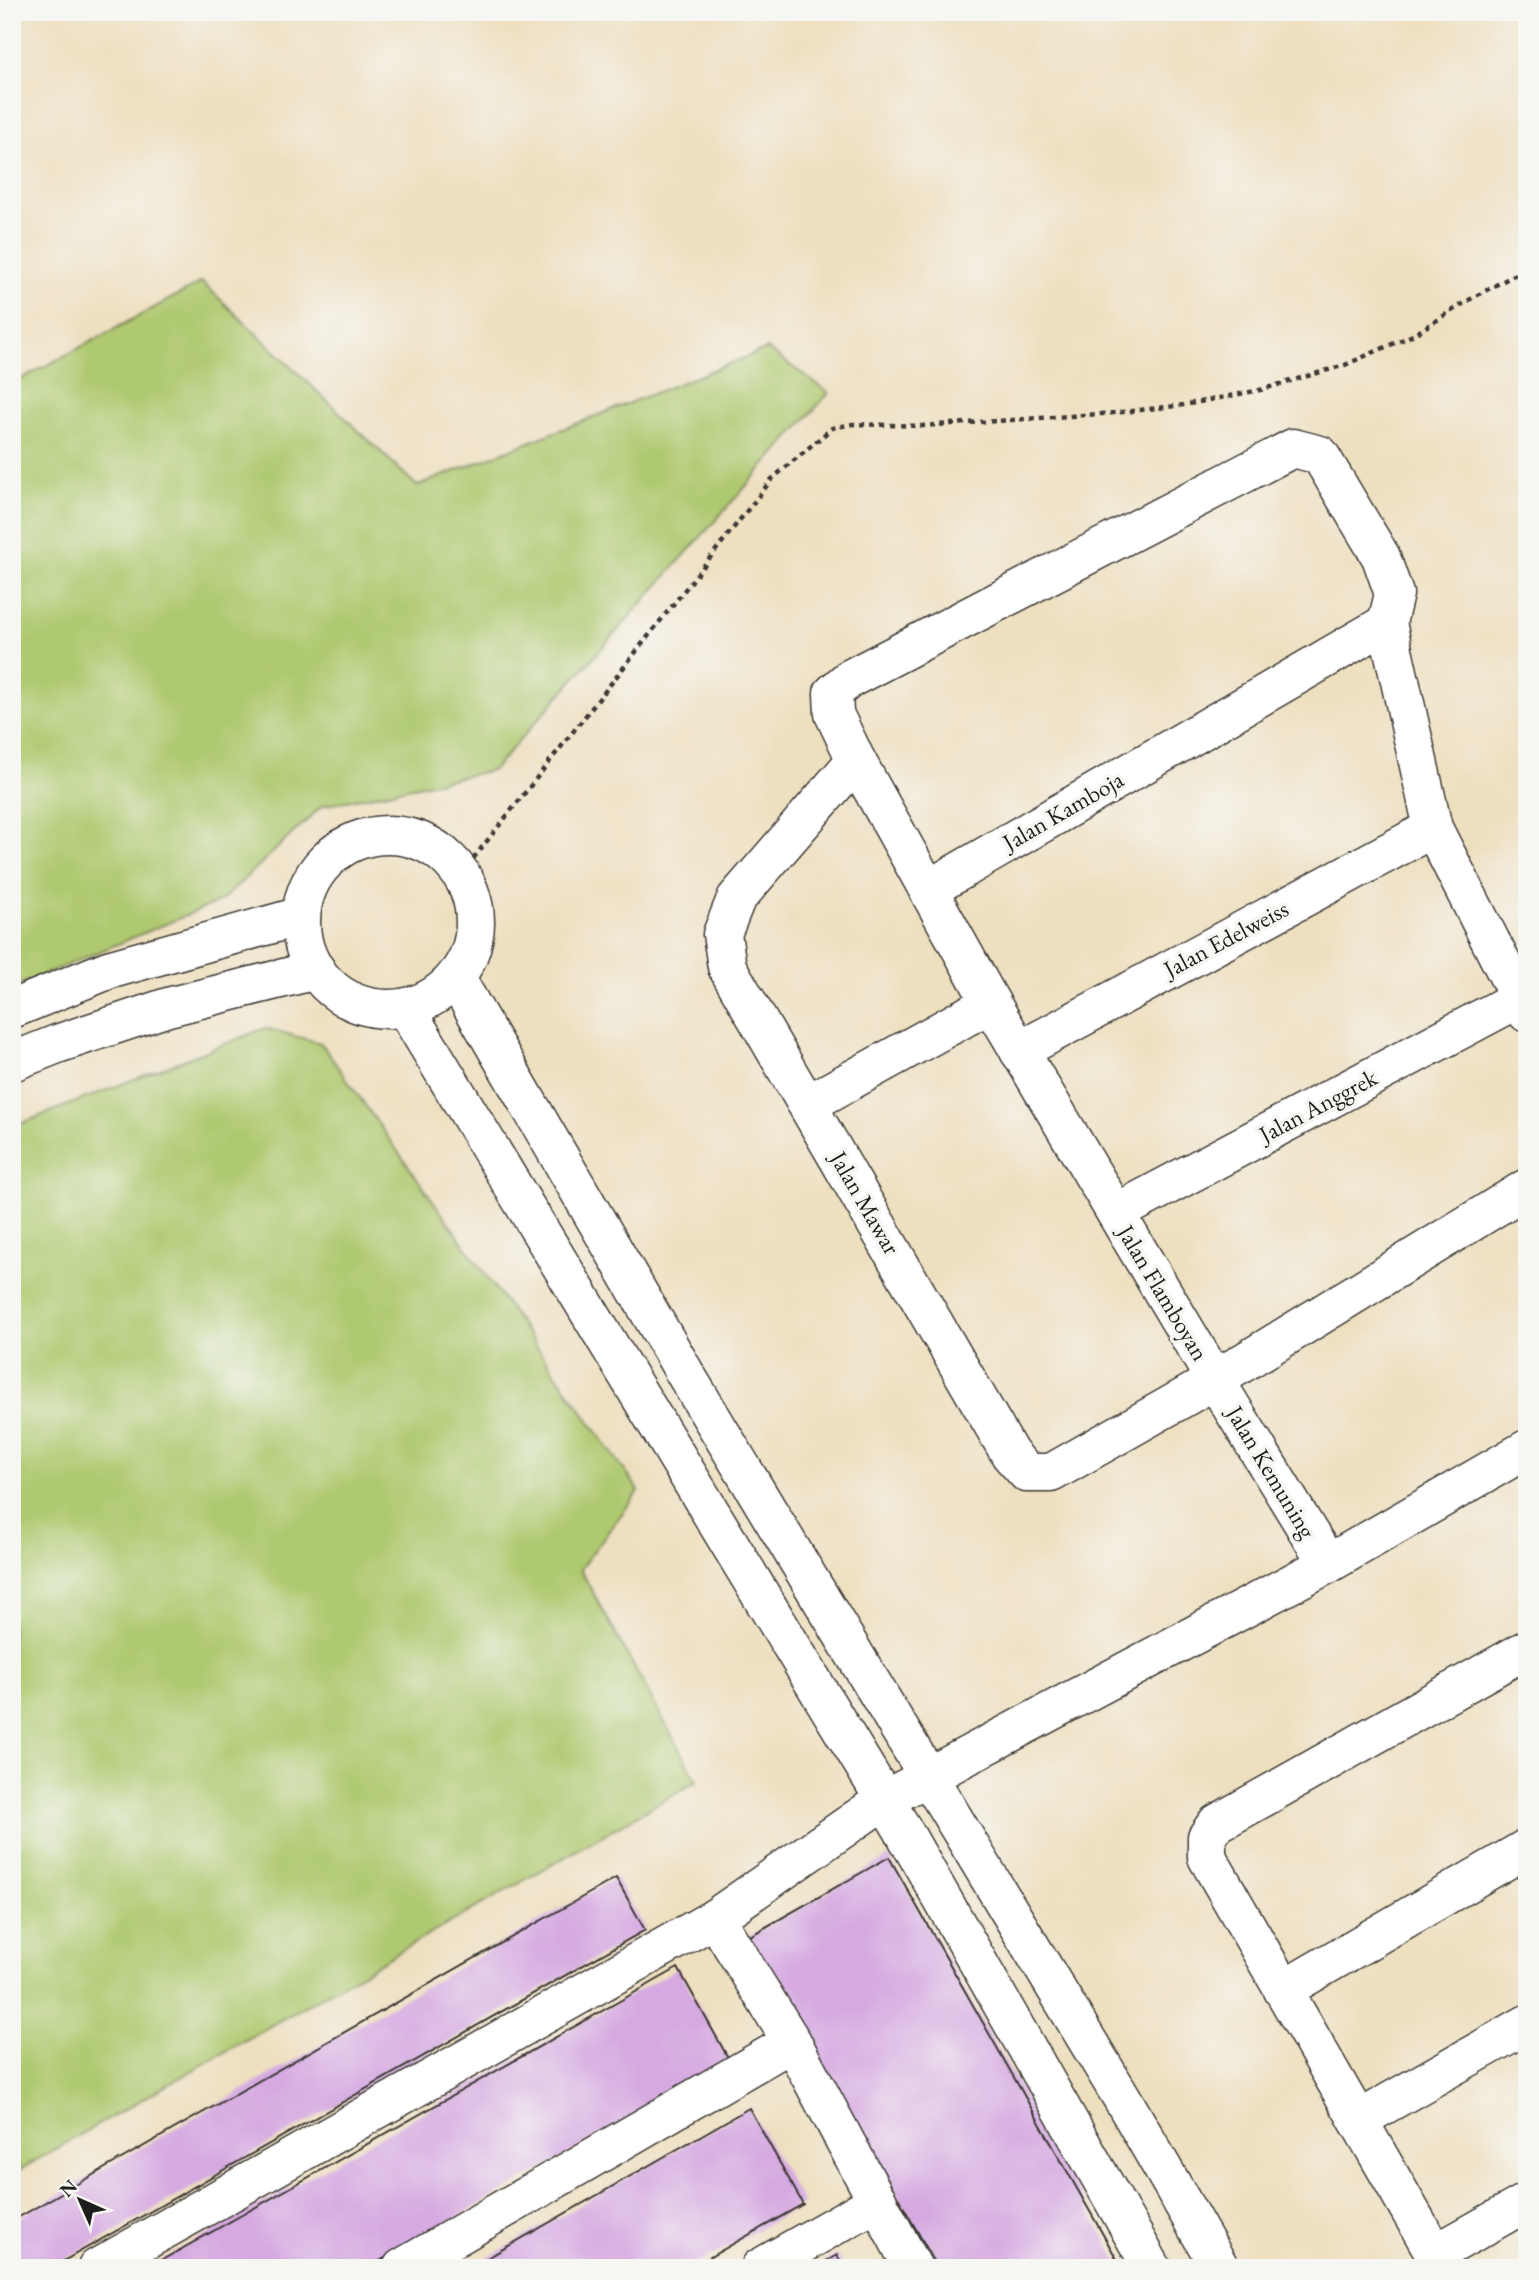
<svg xmlns="http://www.w3.org/2000/svg" width="1539" height="2280" viewBox="0 0 1539 2280" font-family="'EB Garamond',serif">
	<style>
		.green { fill: #afc96f; stroke: #667246; stroke-width: 2 }
		.building { fill: #d5a9e1 }
		.lines { fill: none; stroke-linecap: round; stroke-linejoin: round }
		.street-casing { stroke: #3c3934; stroke-width: 41 }
		.path { stroke: #3c3934; stroke-width: 4.5; stroke-dasharray: 5 5; stroke-linecap: butt }
		.street { stroke: #fff; stroke-width: 38 }
		.labels { text-anchor: middle; stroke-width: 7; stroke-linejoin: round; paint-order: stroke }
		.street-label { font-size: 24px; fill: #1c1c1c; stroke: #f6f6f2 }
	</style>
	<rect width="100%" height="100%" fill="#f6f6f2"/>
	<filter id="ink" filterUnits="userSpaceOnUse"><feTurbulence type="fractalNoise" baseFrequency=".0143" numOctaves="2"/><feDisplacementMap in="SourceGraphic" scale="14" xChannelSelector="R" yChannelSelector="G"/><feConvolveMatrix kernelMatrix="1 2 1 2 8 2 1 2 1" color-interpolation-filters="sRGB"/></filter>
	<filter id="wash" filterUnits="userSpaceOnUse"><feTurbulence type="fractalNoise" baseFrequency=".00686" numOctaves="4" result="noise"/><feDisplacementMap in="SourceGraphic" scale="28" xChannelSelector="R" yChannelSelector="G"/><feGaussianBlur stdDeviation="1.57" result="paint"/><feColorMatrix in="noise" values="0 0 0 0 0 0 0 0 0 0 0 0 0 0 0 0 0 1.4 0 .05"/><feComposite in="paint" operator="in"/></filter>
	<g filter="url(#wash)">
		<rect width="100%" height="100%" fill="#eedfbf"/>
		<g class="green">
			<polygon points="202,282 417,486 767,349 829,393 493,770 322,806 221,901 12,988 12,384"/>
			<polygon points="265,1028 321,1043 639,1491 580,1569 697,1781 12,2174 12,1127"/>
		</g>
		<g id="blocks">
			<g class="building">
				<polygon points="889,1857 1122,2268 938,2268 750,1936"/>
				<polygon points="616,1878 645,1930 51,2268 12,2268 12,2221"/>
				<polygon points="678,1968 731,2063 367,2268 148,2268"/>
				<polygon points="749,2108 803,2204 691,2268 470,2268"/>
				<polygon points="837,2255 844,2268 814,2268"/>
			</g>
		</g>
	</g>
	<g filter="url(#ink)">
		<use href="#blocks" fill-opacity="0" stroke="#3c3934" stroke-width="2"/>
		<g class="lines">
			<g class="street-casing">
				<g id="street">
					<polyline points="856,760 736,899 722,934 727,967 1010,1454 1027,1473 1051,1473 1215,1380 1527,1188"/>
					<circle cx="388" cy="922" r="87"/>
					<polyline points="929,889 1387,623"/>
					<polyline points="455,977 686,1375 1125,2103 1220,2268"/>
					<polyline points="405,1008 903,1830 1152,2268"/>
					<polyline points="12,1009 108,970 301,916"/>
					<polyline points="1019,1051 1433,828"/>
					<polyline points="12,1062 57,1044 168,1007 316,970"/>
					<polyline points="808,1104 991,1003"/>
					<polyline points="1116,1213 1520,998"/>
					<polyline points="1328,1564 1215,1380 991,1003 856,760 834,714 833,693 849,679 1293,448 1320,455 1381,557 1394,594 1387,623 1433,828 1527,1013"/>
					<polyline points="715,1918 884,1800 1328,1564 1527,1449"/>
					<polyline points="1283,1990 1527,1848"/>
					<polyline points="1358,2120 1527,2024"/>
					<polyline points="1435,2254 1527,2202"/>
					<polyline points="97,2268 715,1918 792,2042 913,2268"/>
					<polyline points="402,2268 792,2042"/>
					<polyline points="760,2268 878,2201"/>
					<polyline points="1443,2268 1207,1857 1207,1837 1216,1824 1527,1649"/>
				</g>
			</g>
			<polyline class="path" points="461,874 772,479 832,428 853,424 922,426 1114,413 1184,405 1260,390 1345,365 1413,335 1474,297 1527,268"/>
			<use href="#street" class="street"/>
		</g>
	</g>
	<g class="labels">
		<g class="street-label">
			<text transform="translate(1063 811) rotate(-30)" y="8">Jalan Kamboja</text>
			<text transform="translate(1226 939) rotate(-28)" y="8">Jalan Edelweiss</text>
			<text transform="translate(1318 1106) rotate(-28)" y="8">Jalan Anggrek</text>
			<text transform="translate(865 1203) rotate(60)" y="8">Jalan Mawar</text>
			<text transform="translate(1163 1293) rotate(59)" y="8">Jalan Flamboyan</text>
			<text transform="translate(1271 1472) rotate(59)" y="8">Jalan Kemuning</text>
		</g>
	</g>
	<rect width="1539" height="2280" fill="none" stroke="#f6f6f2" stroke-width="42"/>
	<g transform="translate(80 2200) rotate(315)" stroke="#f6f6f2" stroke-width="5" paint-order="stroke">
	<path d="M0-5L12 26L0 18L-12 26Z" fill="#1c1c1c"/>
	<text y="-10" font-size="19" font-weight="bold" text-anchor="middle" fill="#1c1c1c">N</text>
	</g>
</svg>
